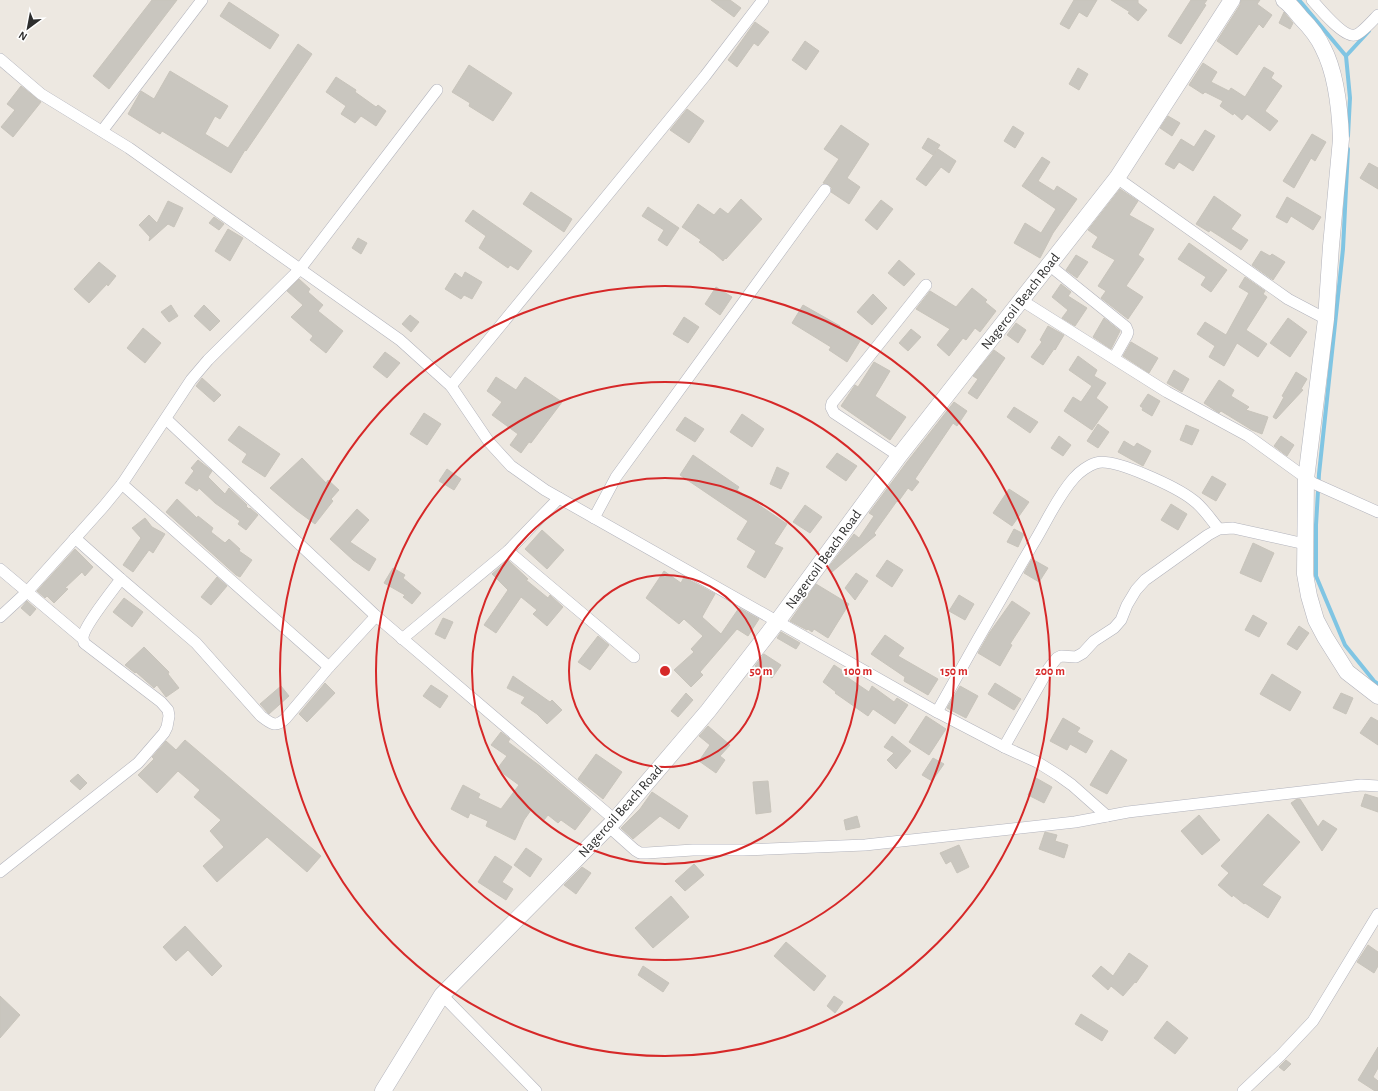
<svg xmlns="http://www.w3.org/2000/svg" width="1378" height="1091" viewBox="0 0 1378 1091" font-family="'Alegreya Sans',sans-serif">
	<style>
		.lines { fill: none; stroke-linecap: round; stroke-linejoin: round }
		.stream { stroke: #80c5e3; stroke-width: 4 }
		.building { fill: #c9c6bf; stroke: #c8c4bb }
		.street-casing { stroke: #b2b3bc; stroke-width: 12 }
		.secondary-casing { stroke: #b2b3bc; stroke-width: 17 }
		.street { stroke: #fff; stroke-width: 11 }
		.secondary { stroke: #fff; stroke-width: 16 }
		.ring { fill: none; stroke: #d62828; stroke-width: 2 }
		.labels { text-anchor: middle; stroke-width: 3.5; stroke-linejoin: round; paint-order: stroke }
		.street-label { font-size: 14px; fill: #2d2d2d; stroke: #fff }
		.centre { fill: #d62828; stroke: #fff; stroke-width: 2 }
		.ring-label { font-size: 12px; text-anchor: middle; font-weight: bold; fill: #d62828; stroke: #fff; stroke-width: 3.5; stroke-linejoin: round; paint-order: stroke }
	</style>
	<rect width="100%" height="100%" fill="#ede8e1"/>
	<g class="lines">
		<g class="stream">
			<polyline points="1299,0 1346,56 1350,98 1348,136"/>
			<polyline points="1346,56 1369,31"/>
			<polyline points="1348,149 1343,249 1319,474 1316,525 1316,576 1345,645 1374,681 1378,684"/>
		</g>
	</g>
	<g class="building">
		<polygon points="152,0 177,0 109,89 93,76"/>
		<polygon points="711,0 730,0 741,8 734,17"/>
		<polygon points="1074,0 1097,0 1087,17 1079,12 1069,29 1060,24"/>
		<polygon points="1111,0 1138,0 1138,3 1147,10 1138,21 1128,13 1130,12"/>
		<polygon points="1191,0 1207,0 1204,4 1206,5 1181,44 1168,36"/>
		<polygon points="1241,0 1260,0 1257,4 1272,15 1263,28 1259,24 1237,55 1217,41 1240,5"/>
		<polygon points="229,2 279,35 270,49 220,16"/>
		<polygon points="1284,12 1293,23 1290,29 1279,23"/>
		<polygon points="755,22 769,32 758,46 754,43 737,67 728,60"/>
		<polygon points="805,41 819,51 806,70 792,60"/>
		<polygon points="298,44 312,54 246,151 245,150 231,173 162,131 160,134 128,114 141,91 154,99 170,71 228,106 220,119 215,116 205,134 228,148"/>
		<polygon points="1203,63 1217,72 1211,82 1229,91 1231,88 1245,97 1264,67 1274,73 1271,78 1282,86 1265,111 1278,121 1270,131 1247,114 1242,120 1234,113 1233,115 1220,106 1223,101 1205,92 1203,94 1189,85"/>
		<polygon points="469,65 512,93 493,121 469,106 470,103 452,92"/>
		<polygon points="1078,68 1088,74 1079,90 1069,84"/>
		<polygon points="336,77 356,90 355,92 376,107 378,105 386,111 376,126 361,116 355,123 341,114 346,106 326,92"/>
		<polygon points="21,86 41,102 13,137 1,127 15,110 7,104"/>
		<polygon points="687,109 704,121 689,143 670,130"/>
		<polygon points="1168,116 1180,123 1172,136 1160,128"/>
		<polygon points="841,125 869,144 847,178 860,187 849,204 831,192 832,188 829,185 823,183 839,159 824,149"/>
		<polygon points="1013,126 1024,133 1015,148 1004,141"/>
		<polygon points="1205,130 1215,136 1193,171 1179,162 1174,169 1165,164 1181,139 1194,147"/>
		<polygon points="1312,134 1326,142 1315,161 1311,158 1294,188 1283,181"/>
		<polygon points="928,138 940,145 933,155 922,148"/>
		<polygon points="938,149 956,161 949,173 941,167 926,186 916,179"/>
		<polygon points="1042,157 1050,162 1038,181 1054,191 1057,186 1077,199 1053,233 1040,258 1014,243 1025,223 1041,233 1056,209 1022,186"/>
		<polygon points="1369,163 1378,168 1378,189 1360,178"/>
		<polygon points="1120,189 1138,201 1129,215 1154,229 1138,255 1144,259 1126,286 1143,297 1128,319 1101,298 1106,291 1098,286 1115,260 1092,247 1098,237 1088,230"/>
		<polygon points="531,192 572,219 564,232 523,204"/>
		<polygon points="1214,196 1241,215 1231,229 1248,240 1241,250 1210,230 1209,232 1196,224"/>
		<polygon points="1287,197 1321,217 1313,230 1291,216 1287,223 1276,217"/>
		<polygon points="741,199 762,219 726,259 725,258 723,261 714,253 699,242 701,240 682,227 698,204 714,215 720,208 728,214"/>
		<polygon points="881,200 893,209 877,230 865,220"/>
		<polygon points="168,201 183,208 174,227 168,224 149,241 150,237 139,225 149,215 157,223"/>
		<polygon points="648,207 679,228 667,246 658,240 664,230 642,216"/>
		<polygon points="473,210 532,251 518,270 510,265 508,268 479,248 486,236 465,221"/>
		<polygon points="214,217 224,224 219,230 209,223"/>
		<polygon points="228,229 243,238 230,261 215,251"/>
		<polygon points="358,238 367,243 361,254 352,248"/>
		<polygon points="1189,243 1227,270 1211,292 1201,285 1206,277 1178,259"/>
		<polygon points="1261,251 1270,256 1272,254 1285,262 1273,280 1252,265"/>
		<polygon points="1076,255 1088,262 1077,278 1066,270"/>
		<polygon points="899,260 915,274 904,286 888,273"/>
		<polygon points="99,262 116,276 108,286 107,284 89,303 74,289"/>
		<polygon points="465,272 482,282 472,299 464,295 461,299 445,289 455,273 462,278"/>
		<polygon points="1245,277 1265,291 1263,294 1267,297 1246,330 1267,344 1258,357 1237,343 1224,366 1209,357 1215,346 1197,334 1205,322 1226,335 1249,293 1239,287"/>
		<polygon points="299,279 310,289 308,292 323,305 318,311 343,331 326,353 310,340 313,336 291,317 303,305 287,291"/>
		<polygon points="1061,284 1071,292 1068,296 1087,308 1075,326 1062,318 1068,310 1052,297"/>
		<polygon points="716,287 732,297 720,315 705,304"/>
		<polygon points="972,288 987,300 985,302 996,311 980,332 975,328 966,340 963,338 949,356 937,345 950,329 916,309 930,291 956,307"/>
		<polygon points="873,294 887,308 872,325 857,312"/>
		<polygon points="171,305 178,316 169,322 161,312"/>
		<polygon points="204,305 220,321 210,331 194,316"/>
		<polygon points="803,305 840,326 840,328 860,341 847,362 829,350 831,347 792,323"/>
		<polygon points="410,315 419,322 411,332 402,324"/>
		<polygon points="684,317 699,327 688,343 673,334"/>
		<polygon points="1104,318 1120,331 1111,349 1093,337"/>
		<polygon points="1288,318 1307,332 1290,357 1270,343"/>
		<polygon points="1016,323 1026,330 1018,343 1007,335"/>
		<polygon points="1048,326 1064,335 1055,350 1054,349 1043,365 1031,357 1042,342 1040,340"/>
		<polygon points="143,328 161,343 145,363 127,348"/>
		<polygon points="911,329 921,337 908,351 899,343"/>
		<polygon points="1131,342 1158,358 1149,373 1123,356"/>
		<polygon points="994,350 1005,358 977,399 968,393 978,379 973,376"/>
		<polygon points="385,352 400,363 387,378 373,367"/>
		<polygon points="1078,356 1097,370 1094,376 1106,383 1096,398 1108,407 1092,430 1064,411 1073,397 1081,402 1092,386 1069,370"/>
		<polygon points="874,362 890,371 875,396 906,417 890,440 841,406 855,385 858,387"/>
		<polygon points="1174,370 1189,379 1182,392 1167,383"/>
		<polygon points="1296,372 1307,379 1301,389 1303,390 1276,419 1273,417 1284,397 1282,396"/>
		<polygon points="496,377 516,390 525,377 562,402 531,443 529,442 521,453 510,445 518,434 492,415 502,402 487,391"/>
		<polygon points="202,378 221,395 214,402 196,386"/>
		<polygon points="1219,380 1234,390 1231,396 1249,407 1246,410 1268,417 1262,434 1252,430 1221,411 1219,413 1204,403"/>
		<polygon points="1148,394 1160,401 1152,416 1142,410 1143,408 1140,406"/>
		<polygon points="954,402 967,411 957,426 953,423 915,479 919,482 912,491 908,488 898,502 897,501 874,533 876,535 832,572 828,568 854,534 859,538 874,516 869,513 907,462"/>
		<polygon points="1014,407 1038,422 1030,433 1007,417"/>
		<polygon points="424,413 441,424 427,445 410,434"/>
		<polygon points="742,414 764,429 752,447 730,432"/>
		<polygon points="685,417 704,429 695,442 676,430"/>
		<polygon points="1098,424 1109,432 1098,448 1087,441"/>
		<polygon points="1186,425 1199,430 1192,445 1180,440"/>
		<polygon points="239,426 280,454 265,477 242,462 247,454 228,440"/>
		<polygon points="1059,436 1071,445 1063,456 1051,448"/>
		<polygon points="1281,436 1294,445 1287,456 1274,446"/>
		<polygon points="1124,441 1134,447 1137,443 1151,451 1143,466 1118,452"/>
		<polygon points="837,453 857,466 846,481 826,467"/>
		<polygon points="693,455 739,487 737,490 787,524 774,544 783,548 765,578 747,567 756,551 737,539 748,521 680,475"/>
		<polygon points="302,458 326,483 328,480 339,490 331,499 333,501 315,524 296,510 270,488"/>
		<polygon points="198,460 212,471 208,477 225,494 229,488 247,505 246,506 249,509 250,508 258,515 246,530 238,524 240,521 215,503 199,488 197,491 185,483 194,471 191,468"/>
		<polygon points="777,467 789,473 781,489 770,484"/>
		<polygon points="447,469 461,479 454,490 439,481"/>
		<polygon points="1212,476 1226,484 1216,501 1202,493"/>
		<polygon points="1009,489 1029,502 1012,526 993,513"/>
		<polygon points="177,499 197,518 198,516 213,528 211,532 225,543 229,539 240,549 239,551 252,560 240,577 236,575 166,512"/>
		<polygon points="1171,504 1187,514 1178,530 1161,520"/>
		<polygon points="805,505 822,517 810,533 793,522"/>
		<polygon points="357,509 369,520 350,542 376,559 369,571 353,560 330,539"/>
		<polygon points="145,518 152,527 165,534 153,553 149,550 133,572 123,565 141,538 132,528"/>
		<polygon points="1014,529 1024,534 1018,547 1007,542"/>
		<polygon points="542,530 564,550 547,569 525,549"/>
		<polygon points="1253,543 1274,553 1261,582 1240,573"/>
		<polygon points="75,549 93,567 85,576 82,572 65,588 68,589 54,603 47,596 45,598 37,591"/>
		<polygon points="1032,559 1048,568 1039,582 1024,573"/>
		<polygon points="508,560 528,579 526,580 548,598 550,595 563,607 547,626 533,614 537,610 521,597 496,633 484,625 508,590 492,574"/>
		<polygon points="887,560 903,570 892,587 876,576"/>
		<polygon points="393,568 405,575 403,578 421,593 412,604 403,597 405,595 384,583"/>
		<polygon points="664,571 681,583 684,577 715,594 702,617 721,634 739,608 759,619 748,636 737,629 700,672 703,675 691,687 674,670 694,652 691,649 703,636 684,619 679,624 646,598"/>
		<polygon points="856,573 868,581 855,600 845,588"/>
		<polygon points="217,577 227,586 211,605 201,597"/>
		<polygon points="816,584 849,604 828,638 814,629 812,632 808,629 807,630 790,621"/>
		<polygon points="959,595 974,604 965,620 949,611"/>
		<polygon points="124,598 143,612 132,627 113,612"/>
		<polygon points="27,601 36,609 30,616 21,608"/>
		<polygon points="1012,601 1030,613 1010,644 1012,645 1000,666 978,653 990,632"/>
		<polygon points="1253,615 1267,623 1259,637 1245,630"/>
		<polygon points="443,618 453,622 445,639 435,634"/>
		<polygon points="1299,626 1309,633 1297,650 1287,644"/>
		<polygon points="781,632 800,643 796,649 777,638"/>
		<polygon points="885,635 904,648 898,656 938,679 928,695 904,681 905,677 871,654"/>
		<polygon points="598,636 609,645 590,670 578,662"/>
		<polygon points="144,647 169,672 168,674 179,688 166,697 157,685 154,688 136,672 135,673 125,665"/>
		<polygon points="764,654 781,665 772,678 755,666"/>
		<polygon points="834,665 843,671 841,673 869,692 872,686 894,702 897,698 908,705 895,724 873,709 868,716 835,693 836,692 823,682"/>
		<polygon points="1272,674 1301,692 1290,711 1260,694"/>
		<polygon points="513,676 550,702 552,700 562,710 547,724 537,714 521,703 525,697 507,688"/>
		<polygon points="325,683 335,693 307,722 299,714"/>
		<polygon points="995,683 1021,699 1014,710 988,694"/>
		<polygon points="431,685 448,696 440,708 423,696"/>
		<polygon points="281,686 289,696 269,714 260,704"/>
		<polygon points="960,686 978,696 966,718 947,708"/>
		<polygon points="686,693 693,700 678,717 671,711"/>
		<polygon points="1341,693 1353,698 1346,714 1333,708"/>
		<polygon points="926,716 946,729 929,755 909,742"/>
		<polygon points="1371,717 1378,721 1378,745 1360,733"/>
		<polygon points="1063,718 1080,728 1077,732 1093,741 1086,753 1070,744 1067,750 1050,741"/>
		<polygon points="708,726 730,745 720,756 725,760 716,773 699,761 710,745 699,736"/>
		<polygon points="501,732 510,739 508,742 540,766 591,809 575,830 561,820 558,823 548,815 544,820 531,810 524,820 515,840 486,826 488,821 470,813 468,818 451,809 463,785 480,794 478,798 501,809 519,785 497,769 507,756 491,745"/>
		<polygon points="892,736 911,751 896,769 887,760 894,753 884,747"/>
		<polygon points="185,740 321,856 307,872 267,837 217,882 203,866 224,847 210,831 221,820 194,797 200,790 178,771 157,793 138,775 154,759 152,757 166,741 176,750"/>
		<polygon points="1111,750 1127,760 1107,794 1090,785"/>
		<polygon points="596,754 622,772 603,799 578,779"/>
		<polygon points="933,758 944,764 932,781 922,775"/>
		<polygon points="78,774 87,783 80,790 70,781"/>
		<polygon points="1036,778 1052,787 1044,803 1028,795"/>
		<polygon points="768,781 771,812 756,814 753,782"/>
		<polygon points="652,792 688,816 679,829 660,816 633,839 621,828 640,809"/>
		<polygon points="1365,794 1378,798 1378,812 1361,806"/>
		<polygon points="1297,799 1300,799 1318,827 1323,820 1337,829 1322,851 1291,803"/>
		<polygon points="1268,814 1300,842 1262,885 1281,897 1268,918 1245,903 1244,904 1233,895 1232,897 1218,885 1229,873 1221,866"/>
		<polygon points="1199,815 1220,840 1202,855 1181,831"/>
		<polygon points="857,816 860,827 846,830 844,820"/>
		<polygon points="1045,832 1057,835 1055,841 1068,845 1064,858 1039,849"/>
		<polygon points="959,845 969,867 957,873 951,861 946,864 940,853"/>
		<polygon points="526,848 542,859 530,877 514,865"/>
		<polygon points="495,856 512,867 502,882 513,889 506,900 478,882"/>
		<polygon points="694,864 704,875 685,891 675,881"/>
		<polygon points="582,867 591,873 576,894 564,885"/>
		<polygon points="671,896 689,917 653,948 635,928"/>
		<polygon points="185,926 222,966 212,976 188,950 176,961 163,947"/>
		<polygon points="786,942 826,976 814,991 774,956"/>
		<polygon points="1368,945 1378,952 1378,966 1374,973 1357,962"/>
		<polygon points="1129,953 1148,966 1136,983 1135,982 1123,996 1111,986 1108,990 1092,976 1101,966 1113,976"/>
		<polygon points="643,966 669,983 663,992 638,975"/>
		<polygon points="0,996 20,1015 0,1038"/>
		<polygon points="834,996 843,1002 835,1013 827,1006"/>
		<polygon points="1081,1014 1108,1031 1102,1041 1075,1024"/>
		<polygon points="1167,1021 1188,1038 1175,1054 1154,1038"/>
		<polygon points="1378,1047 1378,1068 1373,1077 1378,1081 1378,1091 1375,1091 1358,1080"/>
		<polygon points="1286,1060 1291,1064 1284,1071 1279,1067"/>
	</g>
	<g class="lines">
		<g class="street-casing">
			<g id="street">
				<path d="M1312,0C1319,8 1344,38 1355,35C1361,34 1373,20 1378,15"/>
				<polyline points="0,59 41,94 129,148 400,340 451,386 489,442 511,466 545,490 937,712 1004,747 1037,762 1058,775 1072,785 1107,816 1128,812 1361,785 1378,786"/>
				<polyline points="102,131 202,0"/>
				<polyline points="1117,178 1288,299 1326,319"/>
				<polyline points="1049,265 1126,327 1128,332 1127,335 1114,358"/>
				<polyline points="1021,300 1167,392 1248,436 1313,483 1378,512"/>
				<polyline points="451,386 705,76 763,0"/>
				<polyline points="166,419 376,616 615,820"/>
				<polyline points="899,456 834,413 831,407 832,403 926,285"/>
				<polyline points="122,484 329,667"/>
				<polyline points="559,498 508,551 634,657"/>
				<polyline points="594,518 616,477 825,190"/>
				<path d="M75,538L121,579L196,643L261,716C271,724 276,728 286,718L329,667L376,616"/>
				<polyline points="0,569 82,638"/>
				<polyline points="0,617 27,592 104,506 122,484 191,380 208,360 300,269 437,90"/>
				<polyline points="402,639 508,551"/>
				<path d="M937,712C968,656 1000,600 1033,544C1046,523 1057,497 1074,478C1079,472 1089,465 1096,463C1114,457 1178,488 1193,500C1203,507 1211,520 1219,529"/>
				<polyline points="1004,747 1049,668 1057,658 1061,656 1076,657 1083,653 1094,641 1114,628 1121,620 1127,605 1136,590 1145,580 1208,535 1219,529 1233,528 1305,544"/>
				<polyline points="608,826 635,850 640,853 647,853 693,850 743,850 865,845 1075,822 1107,816"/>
				<path d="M0,872L138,763L164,733L167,727L169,716L168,710L161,702L84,643C84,642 83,639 83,637C84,626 113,590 121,579"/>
				<polyline points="442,995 536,1091"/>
				<polyline points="1243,1091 1281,1055 1313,1021 1378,914"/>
			</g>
		</g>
		<g class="secondary-casing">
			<g id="secondary">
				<path d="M1284,0C1291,5 1296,12 1301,18C1310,27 1318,37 1323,48C1336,73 1340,111 1341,139L1331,246L1326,319L1306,479L1305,574L1309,596L1316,620L1325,637L1347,672L1378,696"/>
				<polyline points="383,1091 442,995 615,820 708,711 777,622 899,456 1117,178 1232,0"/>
			</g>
		</g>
		<use href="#street" class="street"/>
		<use href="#secondary" class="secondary"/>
	</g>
	<g class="ring">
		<circle cx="665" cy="671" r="96"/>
		<circle cx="665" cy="671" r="193"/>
		<circle cx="665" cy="671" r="289"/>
		<circle cx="665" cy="671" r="385"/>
	</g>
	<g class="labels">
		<g class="street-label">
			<text transform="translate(1020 301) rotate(-52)" y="5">Nagercoil Beach Road</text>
			<text transform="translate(823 559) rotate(-54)" y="5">Nagercoil Beach Road</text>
			<text transform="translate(620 811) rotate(-48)" y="5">Nagercoil Beach Road</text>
		</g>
	</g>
	<circle cx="665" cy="671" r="6" class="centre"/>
	<g class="ring-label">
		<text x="761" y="675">50 m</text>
		<text x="858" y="675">100 m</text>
		<text x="954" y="675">150 m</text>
		<text x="1050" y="675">200 m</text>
	</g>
	<g transform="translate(28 28) rotate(212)" stroke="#ffffff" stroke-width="3" paint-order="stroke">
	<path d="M0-3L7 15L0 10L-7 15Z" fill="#2d2d2d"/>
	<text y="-6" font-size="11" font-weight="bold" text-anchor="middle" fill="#2d2d2d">N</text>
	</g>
</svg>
